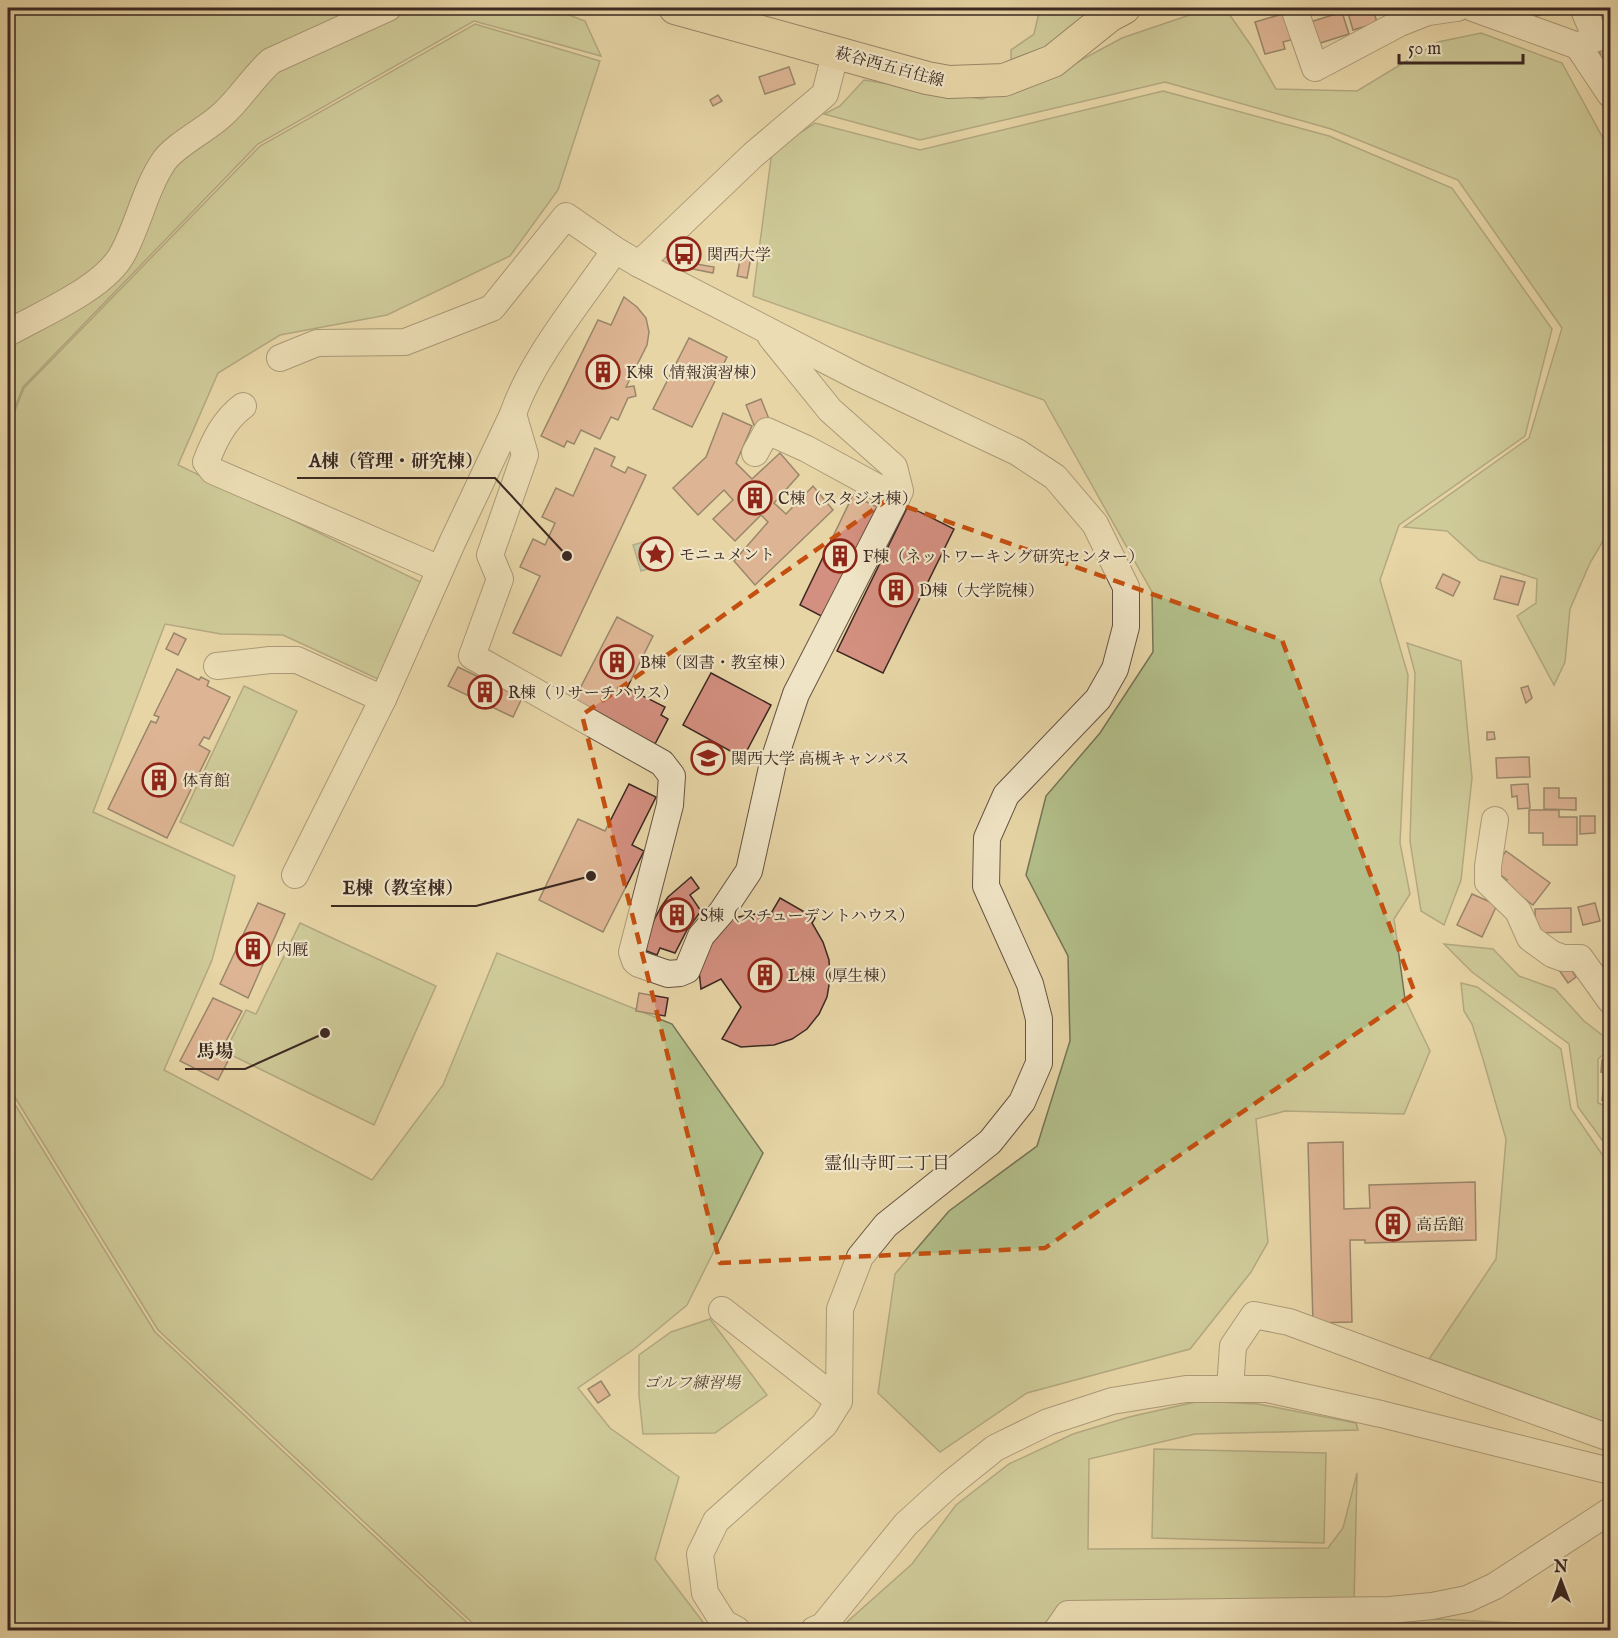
<svg xmlns="http://www.w3.org/2000/svg" width="1618" height="1638" viewBox="0 0 1618 1638" font-family="'IM FELL English','Noto Serif JP',serif">
	<style>
		.green { fill: #b2be89; stroke: #767356; stroke-width: 1.5 }
		.water { fill: #98b9a2; stroke: #737f6f; stroke-width: 1.5 }
		.building { fill: #d38f7f; stroke: #3b2822; stroke-width: 1.5 }
		.lines { fill: none; stroke-linecap: round; stroke-linejoin: round }
		.minor-casing { stroke: #665343; stroke-width: 28 }
		.major-casing { stroke: #3b2822; stroke-width: 34 }
		.minor { stroke: #efe4c5; stroke-width: 26 }
		.major { stroke: #e7d5a6; stroke-width: 32 }
		.marked { fill: none; stroke: #c54f10; stroke-width: 4.5; stroke-dasharray: 12 8; stroke-linejoin: round }
		.labels { text-anchor: middle; stroke-width: 4.5; stroke-linejoin: round; paint-order: stroke }
		.street-label { font-size: 16px; fill: #3b2822; stroke: #efe4c5 }
		.poi-label { font-size: 16px; fill: #3b2822; stroke: #efe4c5; text-anchor: start }
		.park-label { font-size: 16px; font-style: italic; fill: #534637; stroke: #efe4c5 }
		.neighbourhood-label { font-size: 18px; fill: #3b2822; stroke: #efe4c5 }
		.leader { fill: none; stroke: #3b2822; stroke-width: 2 }
		.callout-dot { fill: #3b2822; stroke: #efe4c5; stroke-width: 2 }
		.callout-label { font-size: 18px; text-anchor: middle; font-weight: bold; fill: #3b2822; stroke: #efe4c5; stroke-width: 4.5; stroke-linejoin: round; paint-order: stroke }
	</style>
	<rect width="100%" height="100%" fill="#e7d5a6"/>
	<filter id="stains"><feTurbulence type="fractalNoise" baseFrequency=".00333" numOctaves="4"/><feColorMatrix values="0 0 0 0 .2 0 0 0 0 .09 0 0 0 0 .02 0 0 0 .5 -.17"/></filter>
	<radialGradient id="worn" r=".72"><stop offset=".6" stop-color="#630" stop-opacity="0"/><stop offset="1" stop-color="#630" stop-opacity=".3"/></radialGradient>
	<g class="green">
		<polygon points="8,8 551,8 585,21 601,56 474,21 258,144 23,387 8,425"/>
		<polygon points="1040,8 1099,8 1051,53 1011,66 1011,50 1034,34"/>
		<polygon points="1210,8 1225,8 1252,47 1276,89 1357,91 1438,42 1481,33 1562,63 1610,151 1610,529 1590,563 1570,609 1565,662 1554,685 1517,616 1536,603 1537,579 1479,560 1447,531 1404,527 1529,438 1562,328 1458,180 1331,129 1165,82 920,140 824,114 840,106 864,80 982,99 1057,73 1122,38"/>
		<polygon points="475,24 600,61 558,190 510,256 387,315 280,335 218,373 178,465 425,584 378,679 283,635 221,634 165,624 93,812 235,876 212,960 164,1070 372,1180 443,1085 497,953 672,1024 763,1153 687,1305 634,1349 578,1388 610,1428 679,1477 655,1559 709,1630 480,1630 158,1330 8,1086 8,428 24,388 260,146"/>
		<polygon points="1163,91 1329,136 1452,188 1552,329 1525,436 1399,525 1380,580 1408,675 1400,843 1410,894 1394,919 1405,999 1430,1051 1404,1114 1285,1111 1256,1119 1268,1242 1251,1272 1190,1349 1027,1393 940,1452 878,1393 895,1274 949,1211 1037,1146 1070,1041 1068,956 1026,875 1046,796 1100,733 1153,652 1152,592 1044,400 753,296 772,151 815,123 920,150"/>
		<polygon points="1407,643 1461,661 1472,778 1461,880 1444,925 1421,911 1410,841 1415,673"/>
		<polygon points="244,686 297,711 233,846 180,822"/>
		<polygon points="300,923 436,986 374,1125 225,1052 246,1010 256,1014"/>
		<polygon points="1444,944 1493,949 1519,976 1555,989 1584,1021 1610,1041 1610,1049 1598,1059 1598,1103 1610,1108 1610,1151 1578,1107 1569,1044 1472,972"/>
		<polygon points="1461,983 1477,987 1561,1049 1571,1109 1610,1166 1610,1424 1429,1359 1496,1259 1506,1139 1483,1059 1472,1024 1464,1011"/>
		<polygon points="8,1093 155,1332 475,1630 8,1630"/>
		<polygon points="710,1319 767,1395 715,1433 643,1434 639,1395 639,1355 671,1332"/>
		<polygon points="1200,1401 1258,1404 1356,1423 1358,1430 1195,1434 1089,1459 1088,1549 1328,1548 1343,1528 1357,1473 1354,1603 1061,1607 1042,1630 838,1630 912,1564 956,1505 1009,1464 1073,1434 1129,1417"/>
		<polygon points="1154,1449 1326,1453 1324,1543 1152,1538"/>
		<polygon points="1437,1619 1516,1623 1559,1630 1393,1630 1393,1620"/>
		<polygon points="1352,1621 1352,1630 1068,1630 1075,1623"/>
	</g>
	<polygon class="water" points="660,537 667,563 641,571 633,545"/>
	<g class="building">
		<polygon points="1368,8 1373,8 1377,23 1353,30 1348,13"/>
		<polygon points="1514,8 1526,8 1527,11 1516,14"/>
		<polygon points="1528,8 1554,8 1555,10 1531,18"/>
		<polygon points="1610,9 1610,28 1606,29 1603,11"/>
		<polygon points="1342,12 1349,34 1314,45 1307,23"/>
		<polygon points="1286,13 1294,39 1283,42 1285,49 1265,54 1255,22"/>
		<polygon points="1610,47 1610,71 1605,72 1599,50"/>
		<polygon points="789,67 795,84 765,94 759,77"/>
		<polygon points="718,95 722,101 713,106 710,100"/>
		<polygon points="742,250 752,252 747,278 737,276"/>
		<polygon points="663,256 683,261 680,271 661,265"/>
		<polygon points="685,262 714,267 713,273 683,267"/>
		<polygon points="624,297 637,307 646,318 649,332 647,345 626,387 634,386 636,396 628,398 618,420 611,417 600,439 581,430 574,444 567,441 564,447 541,436 598,320 611,325"/>
		<polygon points="689,338 727,357 692,427 653,409"/>
		<polygon points="761,399 769,419 754,425 746,405"/>
		<polygon points="723,413 752,426 736,463 752,479 780,453 799,475 774,503 786,514 813,486 833,510 755,585 734,561 768,522 761,515 735,541 713,519 733,500 724,490 698,515 673,488 706,457"/>
		<polygon points="595,448 615,457 611,466 625,473 628,467 646,475 561,656 513,633 540,576 520,567 533,539 545,545 555,523 542,517 556,488 573,496"/>
		<polygon points="853,495 879,508 827,619 800,605"/>
		<polygon points="908,506 954,529 883,673 837,651"/>
		<polygon points="1443,574 1460,582 1453,596 1436,588"/>
		<polygon points="1501,576 1525,582 1518,605 1494,599"/>
		<polygon points="617,617 653,636 627,688 665,707 661,715 668,719 655,744 573,702"/>
		<polygon points="174,633 186,639 178,655 166,649"/>
		<polygon points="458,667 522,698 513,717 448,686"/>
		<polygon points="177,669 199,680 201,677 209,681 207,686 230,697 209,739 204,737 199,745 210,751 167,838 108,809 151,721 156,723 159,717 154,715"/>
		<polygon points="711,673 771,705 743,758 683,725"/>
		<polygon points="1528,686 1532,698 1526,703 1521,688"/>
		<polygon points="1487,732 1494,732 1495,739 1487,740"/>
		<polygon points="1529,757 1530,777 1497,778 1496,758"/>
		<polygon points="629,784 656,797 632,845 644,851 603,932 539,900 578,819 605,831"/>
		<polygon points="1528,784 1530,808 1518,809 1517,796 1512,797 1511,785"/>
		<polygon points="1544,788 1559,788 1559,798 1576,798 1576,810 1544,809"/>
		<polygon points="1529,810 1559,810 1559,817 1577,817 1577,845 1543,845 1543,833 1529,833"/>
		<polygon points="1580,816 1595,816 1595,833 1580,834"/>
		<polygon points="1506,851 1550,883 1533,905 1504,884 1507,880 1493,869"/>
		<polygon points="691,877 699,888 690,895 701,911 687,930 675,953 660,948 657,955 644,950 654,920 661,907 668,897"/>
		<polygon points="1472,894 1497,905 1482,937 1457,925"/>
		<polygon points="780,898 815,918 812,923 823,942 829,960 830,979 827,997 819,1014 807,1029 792,1039 774,1045 741,1047 722,1039 741,1007 721,979 701,989 699,971 714,930 733,918 754,914 769,917"/>
		<polygon points="258,903 285,914 248,998 220,984"/>
		<polygon points="1595,903 1600,921 1583,925 1578,907"/>
		<polygon points="1571,908 1571,932 1536,933 1535,909"/>
		<polygon points="1568,964 1576,977 1568,983 1559,970"/>
		<polygon points="639,993 668,998 665,1016 636,1011"/>
		<polygon points="213,998 242,1011 219,1054 229,1059 218,1080 180,1061"/>
		<polygon points="1602,1060 1610,1061 1610,1073 1601,1072"/>
		<polygon points="1605,1076 1610,1077 1610,1101 1602,1100"/>
		<polygon points="1343,1142 1344,1209 1370,1208 1369,1185 1475,1182 1476,1240 1365,1243 1365,1240 1350,1240 1352,1322 1313,1323 1308,1143"/>
		<polygon points="601,1381 610,1395 598,1403 588,1389"/>
	</g>
	<g class="lines">
		<g class="minor-casing">
			<g id="minor">
				<polyline points="1473,8 1578,46"/>
				<polyline points="1583,8 1596,38 1610,35"/>
				<polyline points="1295,11 1315,68 1400,23 1428,12 1457,8"/>
				<polyline points="1596,38 1578,46 1610,94"/>
				<path d="M8,333C41,314 105,288 123,253C139,223 145,189 164,161C175,145 206,130 222,115C240,99 253,77 271,61L388,8"/>
				<polyline points="280,358 317,343 405,342 492,308 566,216 615,250"/>
				<path d="M243,406C224,420 214,441 206,462L213,471L440,569"/>
				<polyline points="513,414 525,455 490,555 500,579 472,656 662,763 672,776 670,805 632,952 635,961 639,964 668,974 680,973 687,970 701,936 721,913 749,871 773,763 796,694 900,491 894,467 830,410 771,337"/>
				<polyline points="755,453 767,431 807,449 897,498"/>
				<polyline points="217,666 270,660 297,660 383,699"/>
				<polyline points="1495,820 1488,866 1488,882 1518,911 1530,938 1552,954 1563,958 1580,958 1610,1000"/>
				<path d="M295,875L383,699L452,543L513,414C532,358 582,299 615,250L639,264"/>
				<polyline points="722,1310 839,1401"/>
				<polyline points="1230,1389 1233,1346 1254,1315 1289,1322 1392,1360 1610,1438"/>
				<polyline points="737,1630 724,1623 705,1593 700,1554 716,1521 824,1425 839,1401 840,1309 860,1257 886,1225 990,1142 1022,1102 1039,1063 1039,1019 1030,984 986,886 987,838 1006,795 1098,699 1115,669 1126,627 1126,587 1095,524 1055,477 1017,452 858,377 639,264 753,155 825,94 836,51"/>
				<polyline points="814,1630 823,1626 906,1524 949,1485 995,1448 1048,1422 1112,1401 1186,1389 1267,1389 1381,1414 1610,1471"/>
				<polyline points="1057,1630 1068,1614 1390,1610 1432,1606 1467,1599 1495,1586 1610,1511"/>
			</g>
		</g>
		<g class="major-casing">
			<polyline id="major" points="675,8 927,78 949,82 1004,80 1053,61 1109,16 1124,8"/>
		</g>
		<use href="#minor" class="minor"/>
		<use href="#major" class="major"/>
	</g>
	<path d="M0 0H1618V1638H0ZM887,500L1282,640L1415,993L1045,1248L720,1263L582,715Z" fill="#e7d5a6" fill-opacity=".55" fill-rule="evenodd"/>
	<path class="marked" d="M887,500L1282,640L1415,993L1045,1248L720,1263L582,715Z"/>
	<defs>
		<g id="bus-ring" transform="scale(1.725)"><circle r="9.5" fill="#efe4c5" stroke="#8f2418" stroke-width="1.5"/><path d="M-5-6H5V4H4V6H2V4H-2V6H-4V4H-5ZM-3.5-4V0h7V-4ZM-3.5 1.2v1.5H-2V1.2ZM2 1.2v1.5H3.5V1.2Z" fill="#8f2418"/></g>
		<g id="building-ring" transform="scale(1.725)"><circle r="9.5" fill="#efe4c5" stroke="#8f2418" stroke-width="1.5"/><path d="M-4-6H4V6H1V3H-1V6H-4ZM-2.5-4.3h1.7v1.8h-1.7ZM.8-4.3h1.7v1.8H.8ZM-2.5-1h1.7V.8h-1.7ZM.8-1h1.7V.8H.8Z" fill="#8f2418"/></g>
		<g id="sight-ring" transform="scale(1.725)"><circle r="9.5" fill="#efe4c5" stroke="#8f2418" stroke-width="1.5"/><path d="M0-6L1.8-2.2L6-1.7L2.9 1.2L3.7 5.4L0 3.3L-3.7 5.4L-2.9 1.2L-6-1.7L-1.8-2.2Z" fill="#8f2418"/></g>
		<g id="university-ring" transform="scale(1.725)"><circle r="9.5" fill="#efe4c5" stroke="#8f2418" stroke-width="1.5"/><path d="M0-5L7-2L0 1L-7-2ZM-4 1L0 2.5L4 1V4Q0 6-4 4Z" fill="#8f2418"/></g>
	</defs>
	<g fill-rule="evenodd">
		<use href="#bus-ring" x="684" y="254"/>
		<use href="#building-ring" x="603" y="372"/>
		<use href="#building-ring" x="755" y="498"/>
		<use href="#sight-ring" x="656" y="554"/>
		<use href="#building-ring" x="840" y="556"/>
		<use href="#building-ring" x="896" y="590"/>
		<use href="#building-ring" x="617" y="662"/>
		<use href="#building-ring" x="485" y="692"/>
		<use href="#university-ring" x="708" y="758"/>
		<use href="#building-ring" x="159" y="780"/>
		<use href="#building-ring" x="677" y="915"/>
		<use href="#building-ring" x="253" y="949"/>
		<use href="#building-ring" x="765" y="975"/>
		<use href="#building-ring" x="1393" y="1224"/>
	</g>
	<g class="labels">
		<g class="street-label">
			<text transform="translate(890 66) rotate(15)" y="6">萩谷西五百住線</text>
		</g>
		<g class="poi-label">
			<text x="707" y="260">関西大学</text>
			<text x="626" y="378">K棟（情報演習棟）</text>
			<text x="778" y="504">C棟（スタジオ棟）</text>
			<text x="679" y="560">モニュメント</text>
			<text x="863" y="562">F棟（ネットワーキング研究センター）</text>
			<text x="919" y="596">D棟（大学院棟）</text>
			<text x="640" y="668">B棟（図書・教室棟）</text>
			<text x="508" y="698">R棟（リサーチハウス）</text>
			<text x="731" y="764">関西大学 高槻キャンパス</text>
			<text x="182" y="786">体育館</text>
			<text x="700" y="921">S棟（スチューデントハウス）</text>
			<text x="276" y="955">内厩</text>
			<text x="788" y="981">L棟（厚生棟）</text>
			<text x="1416" y="1230">高岳館</text>
		</g>
		<g class="park-label">
			<text x="692" y="1388">ゴルフ練習場</text>
		</g>
		<g class="neighbourhood-label">
			<text x="887" y="1169">霊仙寺町二丁目</text>
		</g>
	</g>
	<path class="leader" d="M567 556L495 478H297M591 876L476 906H331M325 1033L245 1069H185"/>
	<g class="callout-dot">
		<circle cx="567" cy="556" r="6"/>
		<circle cx="591" cy="876" r="6"/>
		<circle cx="325" cy="1033" r="6"/>
	</g>
	<g class="callout-label">
		<text x="396" y="467">A棟（管理・研究棟）</text>
		<text x="403" y="894">E棟（教室棟）</text>
		<text x="215" y="1057">馬場</text>
	</g>
	<rect width="1618" height="1638" fill="none" stroke="#e7d5a6" stroke-width="30"/>
	<rect x="9" y="9" width="1600" height="1620" fill="none" stroke="#3b2822" stroke-width="3"/>
	<rect x="15" y="15" width="1588" height="1608" fill="none" stroke="#3b2822" stroke-width="1.5"/>
	<g transform="translate(1561 1581)" stroke="#efe4c5" stroke-width="4.5" paint-order="stroke">
	<path d="M0-4.5L10 22L0 15L-10 22Z" fill="#3b2822"/>
	<text y="-9" font-size="16" font-weight="bold" text-anchor="middle" fill="#3b2822">N</text>
	</g>
	<path d="M1399 54v9h124v-9" fill="none" stroke="#3b2822" stroke-width="3"/>
	<text x="1408" y="54" font-size="18" fill="#3b2822" stroke="#efe4c5" stroke-width="4.5" paint-order="stroke">50 m</text>
	<rect width="100%" height="100%" filter="url(#stains)"/>
	<rect width="100%" height="100%" fill="url(#worn)"/>
</svg>
